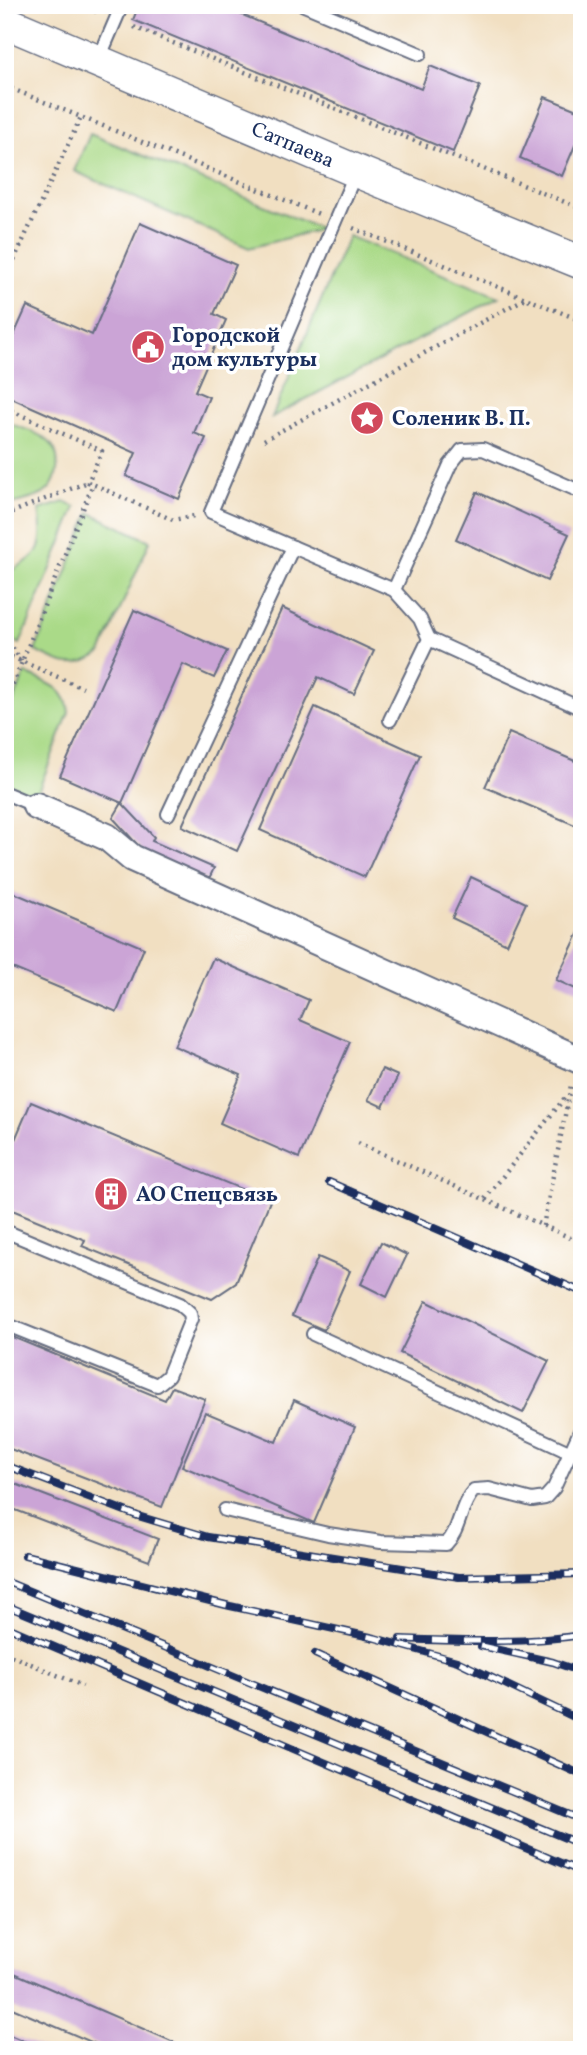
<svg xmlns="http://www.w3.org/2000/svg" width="587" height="2055" viewBox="0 0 587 2055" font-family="Vollkorn,serif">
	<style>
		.green { fill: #aada88; stroke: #628473; stroke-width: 2 }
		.building { fill: #cba4d6 }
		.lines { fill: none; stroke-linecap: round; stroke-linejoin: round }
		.service-casing { stroke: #666d81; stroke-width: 16 }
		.minor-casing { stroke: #666d81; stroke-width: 30 }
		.tertiary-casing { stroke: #666d81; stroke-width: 35 }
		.path { stroke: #666d81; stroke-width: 4.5; stroke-dasharray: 2 5; stroke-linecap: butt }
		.service { stroke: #fff; stroke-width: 12 }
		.minor { stroke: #fff; stroke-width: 26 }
		.tertiary { stroke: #fff; stroke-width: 32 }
		.rail-casing { stroke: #1b2f5e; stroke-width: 8 }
		.rail { stroke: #fff; stroke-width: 5; stroke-dasharray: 16; stroke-linecap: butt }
		.labels { text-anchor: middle; stroke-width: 7; stroke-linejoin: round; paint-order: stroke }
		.street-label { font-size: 21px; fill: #1b2f5e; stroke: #fff }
		.poi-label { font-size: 21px; font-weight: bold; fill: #1b2f5e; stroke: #fff; text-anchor: start }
	</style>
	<rect width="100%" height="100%" fill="#fff"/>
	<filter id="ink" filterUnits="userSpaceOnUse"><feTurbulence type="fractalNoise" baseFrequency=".0143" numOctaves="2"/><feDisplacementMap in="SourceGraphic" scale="14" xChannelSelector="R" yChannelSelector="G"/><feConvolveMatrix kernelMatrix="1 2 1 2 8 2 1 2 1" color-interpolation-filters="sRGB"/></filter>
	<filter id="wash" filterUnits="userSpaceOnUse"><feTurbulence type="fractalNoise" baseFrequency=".00686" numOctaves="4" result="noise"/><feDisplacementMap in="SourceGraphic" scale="28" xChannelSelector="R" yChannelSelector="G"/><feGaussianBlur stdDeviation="1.57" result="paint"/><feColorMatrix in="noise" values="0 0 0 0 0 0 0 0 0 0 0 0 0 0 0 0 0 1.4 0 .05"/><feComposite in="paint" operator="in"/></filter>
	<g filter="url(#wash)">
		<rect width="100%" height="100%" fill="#f1dfc1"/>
		<g class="green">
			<polygon points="90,134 322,229 249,248 74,171"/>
			<polygon points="348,236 499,297 272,417"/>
			<path d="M5,422C18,427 36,431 47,440C63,453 60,483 43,494C32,500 17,502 5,506Z"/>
			<path d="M64,502L76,507L20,644L13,641L5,603V574C40,555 45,551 39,510Z"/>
			<path d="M90,513L150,541L101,653C72,672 64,664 35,651Z"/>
			<path d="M25,673C47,683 66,686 69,712L36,797L5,783V722Z"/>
		</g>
		<g id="blocks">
			<g class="building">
				<polygon points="139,5 218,5 421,89 430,66 480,86 453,152 133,20"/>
				<polygon points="545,97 582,112 582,129 562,176 520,158"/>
				<polygon points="140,223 236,265 214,314 226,320 195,391 209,397 194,433 206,438 179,499 126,476 136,453 5,395 5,355 27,306 92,335"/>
				<polygon points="477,492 569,534 547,581 456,539"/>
				<polygon points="282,608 374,651 354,694 318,677 237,851 182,826"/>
				<polygon points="134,610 227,651 214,678 183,664 122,803 60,776"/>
				<polygon points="315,707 420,755 365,877 260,830"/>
				<polygon points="509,733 582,764 582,828 485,787"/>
				<polygon points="122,803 154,837 152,841 214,868 208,881 146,854 113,818"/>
				<polygon points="471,877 526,903 507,944 452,918"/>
				<polygon points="5,889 144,948 117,1012 5,965"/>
				<polygon points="582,926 582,992 556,980"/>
				<polygon points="213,958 309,1000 300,1020 350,1042 299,1158 220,1123 241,1075 174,1046"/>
				<polygon points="382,1069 398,1076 383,1107 368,1100"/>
				<polygon points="31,1102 270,1201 236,1283 212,1299 82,1246 85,1240 5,1207 5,1139 14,1142"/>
				<polygon points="381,1242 407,1255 387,1297 361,1284"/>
				<polygon points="318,1257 350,1271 324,1330 292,1316"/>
				<polygon points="426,1301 549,1361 523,1413 400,1353"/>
				<polygon points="5,1334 165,1400 172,1387 205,1399 162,1507 5,1447"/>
				<polygon points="294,1400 355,1427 314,1523 182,1466 205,1412 276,1442"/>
				<polygon points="5,1480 158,1539 149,1561 5,1506"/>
				<polygon points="5,1969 192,2050 110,2050 5,2005"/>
				<polygon points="5,2033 45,2050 5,2050"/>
			</g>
		</g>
	</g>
	<g filter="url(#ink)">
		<use href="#blocks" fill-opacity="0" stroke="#666d81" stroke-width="2"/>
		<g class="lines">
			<g class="service-casing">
				<g id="service">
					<polyline points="304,5 420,54"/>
					<polyline points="98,61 122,5"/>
					<polyline points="356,172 211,512 394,590 420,619 429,639 390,720"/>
					<polyline points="394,590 450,465 462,450 483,449 577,490"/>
					<polyline points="429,639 582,709"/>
					<polyline points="5,793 36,806"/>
					<polyline points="168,814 293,547"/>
					<polyline points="5,1231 180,1304 190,1313 191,1319 168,1376 157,1385 5,1324"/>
					<polyline points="313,1334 571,1453"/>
					<path d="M225,1510L328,1534L381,1542L446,1544C461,1529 459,1506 474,1490L489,1489L532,1500L545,1498L554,1488L582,1427"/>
				</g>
			</g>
			<g class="minor-casing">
				<polyline id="minor" points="36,806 107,837 132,858 582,1061"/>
			</g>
			<g class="tertiary-casing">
				<g id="tertiary">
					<path id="s1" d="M5,22L356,171L582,263"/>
				</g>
			</g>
			<g class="path">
				<polyline points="82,5 97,12"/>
				<polyline points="134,27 582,209"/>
				<polyline points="5,86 319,214"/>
				<polyline points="353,228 582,321"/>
				<polyline points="5,279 81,117"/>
				<polyline points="5,408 102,451 88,482 173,520 194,516"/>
				<polyline points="264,440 526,298"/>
				<polyline points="5,515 88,482"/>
				<polyline points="5,636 22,662"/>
				<polyline points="5,654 83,688"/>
				<polyline points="5,704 93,484"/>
				<polyline points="358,1143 582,1243"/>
				<polyline points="485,1199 567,1095"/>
				<polyline points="543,1226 571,1085"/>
				<polyline points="5,1653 83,1686"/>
			</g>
			<use href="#service" class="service"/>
			<use href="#minor" class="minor"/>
			<use href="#tertiary" class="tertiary"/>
			<g class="rail-casing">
				<g id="rail">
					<polyline points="329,1182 582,1292"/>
					<polyline points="5,1465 138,1516 208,1537 459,1577 582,1574"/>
					<polyline points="25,1555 230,1606 375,1638 457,1661 582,1721"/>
					<polyline points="5,1581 582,1820"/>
					<polyline points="5,1605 582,1845"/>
					<polyline points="5,1626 582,1872"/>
					<path d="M400,1639C460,1641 522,1644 582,1635"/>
					<polyline points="481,1646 553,1662 582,1672"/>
					<polyline points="315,1654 582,1775"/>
				</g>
			</g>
			<use href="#rail" class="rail"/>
		</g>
	</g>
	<defs>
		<g id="civic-disc" transform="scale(1.75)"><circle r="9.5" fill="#d1495b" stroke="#fff"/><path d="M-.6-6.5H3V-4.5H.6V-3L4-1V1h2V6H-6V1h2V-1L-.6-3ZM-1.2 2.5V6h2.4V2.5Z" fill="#fff"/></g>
		<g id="sight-disc" transform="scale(1.75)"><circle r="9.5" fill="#d1495b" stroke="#fff"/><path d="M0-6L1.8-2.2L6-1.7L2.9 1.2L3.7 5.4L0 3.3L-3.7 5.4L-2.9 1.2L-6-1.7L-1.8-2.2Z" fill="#fff"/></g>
		<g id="building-disc" transform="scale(1.75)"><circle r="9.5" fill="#d1495b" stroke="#fff"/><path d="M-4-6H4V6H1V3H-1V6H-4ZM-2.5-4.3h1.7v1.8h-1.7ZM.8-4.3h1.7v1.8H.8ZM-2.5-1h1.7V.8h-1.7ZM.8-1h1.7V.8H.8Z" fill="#fff"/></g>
	</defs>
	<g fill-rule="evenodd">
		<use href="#civic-disc" x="148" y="347"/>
		<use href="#sight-disc" x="367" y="418"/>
		<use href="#building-disc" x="111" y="1194"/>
	</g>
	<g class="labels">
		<g class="street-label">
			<text dy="7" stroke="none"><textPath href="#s1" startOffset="313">Сатпаева</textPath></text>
		</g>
		<g class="poi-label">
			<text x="172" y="342">Городской<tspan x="172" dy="24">дом культуры</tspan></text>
			<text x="392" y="425">Соленик В. П.</text>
			<text x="136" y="1201">АО Спецсвязь</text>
		</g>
	</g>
	<rect width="587" height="2055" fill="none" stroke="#fff" stroke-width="28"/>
</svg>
